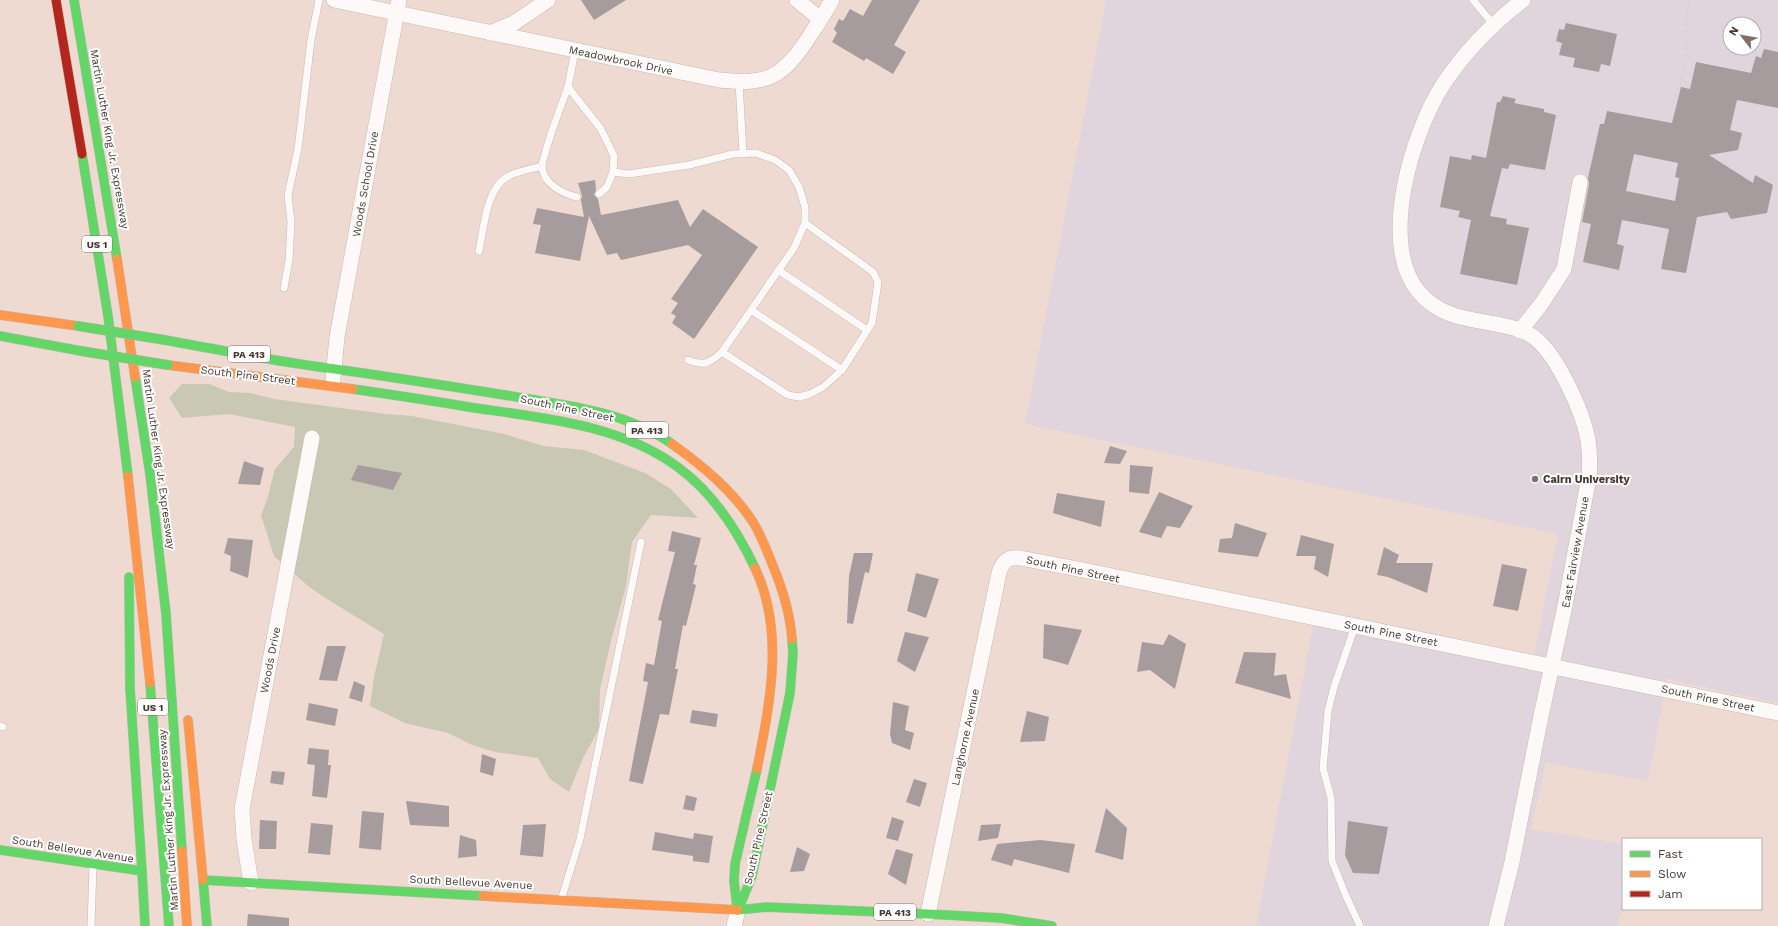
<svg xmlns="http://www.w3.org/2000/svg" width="1778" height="926" viewBox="0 0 1778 926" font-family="'Work Sans',sans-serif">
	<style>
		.education { fill: #e1d5dd; fill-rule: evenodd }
		.green { fill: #c8c8b4 }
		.building { fill: #a69b9d; fill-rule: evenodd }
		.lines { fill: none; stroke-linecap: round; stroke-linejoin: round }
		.lane-casing { stroke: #c8b9b1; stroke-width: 8 }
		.street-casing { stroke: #c8b9b1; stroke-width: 16 }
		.fast-casing { stroke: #c8b9b1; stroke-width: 10 }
		.slow-casing { stroke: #c8b9b1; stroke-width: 10 }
		.jam-casing { stroke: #c8b9b1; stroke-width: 10 }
		.path { stroke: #d9d3d0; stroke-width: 2.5; stroke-dasharray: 4 2; stroke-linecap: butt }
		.lane { stroke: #fcf9f8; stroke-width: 7 }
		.street { stroke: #fcf9f8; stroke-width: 15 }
		.fast { stroke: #63d668; stroke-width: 9 }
		.slow { stroke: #ff974d; stroke-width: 9 }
		.jam { stroke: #b3261e; stroke-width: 9 }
		.fast-bridge-casing { stroke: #c1a5a2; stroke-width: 10; stroke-linecap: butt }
		.fast-bridge { stroke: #63d668; stroke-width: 9 }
		.poi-dot { fill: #817068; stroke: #fff; stroke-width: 1.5 }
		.labels { text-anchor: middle; stroke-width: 4; stroke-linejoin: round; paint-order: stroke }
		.shield { fill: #fff; stroke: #7e736e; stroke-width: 1 }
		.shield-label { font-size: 10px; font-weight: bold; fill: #463730 }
		.street-label { font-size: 11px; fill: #463730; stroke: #fff }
		.poi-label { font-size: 11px; font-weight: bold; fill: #463730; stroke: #fff; text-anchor: start }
	</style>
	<rect width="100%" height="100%" fill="#eedad1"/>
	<path class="education" d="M1106,0H1778V703L1667,679L1648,781L1546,763L1531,829L1623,844V902L1618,926H1256L1313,626L1533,661L1558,534L1025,424ZM1730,24H1754V48H1730Z"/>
	<polygon class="green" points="182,384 209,384 229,392 250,393 274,399 386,414 412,416 504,434 544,446 584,450 645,473 671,489 698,518 651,515 632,542 626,586 611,641 600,689 599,729 583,758 569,792 550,779 538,758 495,752 472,745 448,733 405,723 370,706 374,677 384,634 327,599 308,586 274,556 261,515 267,500 275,469 294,447 295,427 229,414 182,418 169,398"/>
	<g class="building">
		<polygon points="581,0 626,0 594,20"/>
		<polygon points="872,0 920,0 894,45 906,52 893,74 866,58 864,61 832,42 837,33 834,29 839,19 843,21 850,9 863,16"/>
		<polygon points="1566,23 1617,34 1610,66 1601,64 1599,72 1573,67 1575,58 1559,55 1562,43 1556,41 1559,29 1564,30"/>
		<path d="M1764,49L1778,52V108L1737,100L1730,130L1742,133L1738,150L1709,155L1753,183L1755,175L1773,185L1767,213L1731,219L1727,212L1697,217L1686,273L1661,269L1669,229L1622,220L1617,244L1624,246L1619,270L1583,262L1591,224L1582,222L1589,184L1588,178L1600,124H1604L1607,111L1672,123L1681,87L1690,89L1696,62L1751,73L1756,56L1761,58ZM1634,154L1678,163L1675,177L1679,178L1675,201L1626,191Z"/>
		<polygon points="1503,96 1516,99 1514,103 1544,109 1544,112 1556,115 1545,170 1510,164 1508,169 1502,168 1490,216 1507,219 1506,224 1529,228 1517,285 1460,274 1471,220 1458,217 1460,211 1440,207 1450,156 1471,160 1472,155 1486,158 1497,102 1500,102"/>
		<polygon points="595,180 596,190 594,195 598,199 601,215 678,200 690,227 703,209 758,247 694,339 672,323 676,316 671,313 678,303 671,299 702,255 688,245 621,260 617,253 607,255 589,216 580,261 535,253 541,225 533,224 537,208 584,217 581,200 582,196 578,183"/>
		<polygon points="1110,446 1127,451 1120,464 1104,463"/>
		<polygon points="244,461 264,468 260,485 238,484"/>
		<polygon points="358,465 402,473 393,490 351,480"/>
		<polygon points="1130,465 1153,467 1149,494 1129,492"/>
		<polygon points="1159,492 1193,506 1180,528 1167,526 1161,538 1139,532"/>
		<polygon points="1057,493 1105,501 1101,527 1053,513"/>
		<polygon points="1235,523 1267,533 1258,557 1218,552 1220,539 1232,538"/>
		<polygon points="672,531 701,538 694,565 697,565 693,584 696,585 686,626 683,625 675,669 678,669 669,715 660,714 643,784 629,781 648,682 643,681 646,663 654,665 662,621 658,620 675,552 668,551"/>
		<polygon points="1301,535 1334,544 1328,577 1314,569 1316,556 1296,556"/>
		<polygon points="228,538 253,540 248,578 230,571 231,556 224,553"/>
		<polygon points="1384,547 1399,555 1396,563 1433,563 1427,593 1388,577 1377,575"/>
		<polygon points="854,553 873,553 869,573 865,572 853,624 847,623 849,576"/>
		<polygon points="1502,564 1527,569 1518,611 1493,606"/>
		<polygon points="916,573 939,579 926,618 907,611"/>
		<polygon points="1044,624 1082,630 1068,665 1043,658"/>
		<polygon points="905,632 929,637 915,672 897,661"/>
		<polygon points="1169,634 1186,644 1175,689 1150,670 1137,672 1142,642 1163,645"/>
		<polygon points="327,646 346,646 337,681 319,680"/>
		<polygon points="1244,652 1276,653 1274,676 1286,674 1291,699 1235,683"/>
		<polygon points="354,681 365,686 362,702 349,698"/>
		<polygon points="893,702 909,706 905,730 914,733 910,750 892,743 890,734"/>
		<polygon points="309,703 338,709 335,726 306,720"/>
		<polygon points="692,710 718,714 716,727 690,723"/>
		<polygon points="1027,711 1049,717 1045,741 1020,742"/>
		<polygon points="309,748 329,750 328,765 331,765 327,798 312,796 315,765 307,764"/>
		<polygon points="482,754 496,759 493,776 480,772"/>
		<polygon points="272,771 285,772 283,785 270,783"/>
		<polygon points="914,779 927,783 920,807 906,802"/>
		<polygon points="686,795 697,798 694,811 683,809"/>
		<polygon points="406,801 449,806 449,827 410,825"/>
		<polygon points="1106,808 1127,828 1123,860 1095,852"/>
		<polygon points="362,811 384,813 381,850 359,848"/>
		<polygon points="892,817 904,821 898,841 886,838"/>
		<polygon points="260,820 277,821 276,849 259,849"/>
		<polygon points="1348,821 1388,827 1379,874 1353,873 1345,855"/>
		<polygon points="311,823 333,825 330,855 308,853"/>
		<polygon points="546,824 543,857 520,855 523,825"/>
		<polygon points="1001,824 998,838 978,841 981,825"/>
		<polygon points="655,832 693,839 694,833 713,836 709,863 693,861 693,856 652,850"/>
		<polygon points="460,835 476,840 477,856 458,858"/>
		<polygon points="1040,840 1075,844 1069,873 1014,859 1012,866 991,860 997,844"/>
		<polygon points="797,847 810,854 804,871 790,872"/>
		<polygon points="896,849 913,854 906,885 888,874"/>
		<polygon points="248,914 289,918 289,926 247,926"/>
	</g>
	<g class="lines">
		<g class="lane-casing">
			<g id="lane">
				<polyline points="1473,0 1493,24"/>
				<path d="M575,51L568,87L601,129L614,156L613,172L629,174L689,165L733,154L756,153L775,160L789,170L799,187L805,207V223L794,248L722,352C709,364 704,366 688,360"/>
				<polyline points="739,82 743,154"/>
				<path d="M568,87C560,109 551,131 545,154C544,158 542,162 542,166C542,183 563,194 577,197"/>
				<polyline points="599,194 607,187 613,172"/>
				<path d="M479,251C484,228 486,187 509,176C518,171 532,169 542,166"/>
				<polyline points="778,270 867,330"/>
				<polyline points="284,288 289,260 291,222 288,195 298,149 311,40 319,0"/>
				<polyline points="751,310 842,370"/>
				<polyline points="722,352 788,395 799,397 810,394 823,387 842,370 872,323 878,282 873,272 805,223"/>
				<polyline points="1355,626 1334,687 1328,711 1323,768 1331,798 1332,861 1346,896 1360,926"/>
				<polyline points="0,726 3,727"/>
				<polyline points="562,897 580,839 641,542"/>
				<polyline points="91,926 93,866"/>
			</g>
		</g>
		<g class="street-casing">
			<g id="street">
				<path d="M334,0L719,80C768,85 782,78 809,37C817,25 825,13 832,0"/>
				<polyline points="797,0 820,19"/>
				<polyline points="490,33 514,23 548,0"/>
				<polyline points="1520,331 1542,303 1564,269 1580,182"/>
				<polyline points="333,379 337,337 399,0"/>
				<polyline points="251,883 244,839 242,809 312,438"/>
				<path d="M928,914L999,573C1003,561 1007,557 1020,558L1083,570L1778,713"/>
				<polyline points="734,926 738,910"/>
				<path d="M1496,926L1512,862L1541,716L1565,606L1589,477C1590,465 1590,453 1588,440C1583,412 1558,357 1536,339C1532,335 1525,332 1520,330C1483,317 1446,325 1418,291C1378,242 1413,130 1444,83C1466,50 1492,24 1523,0"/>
			</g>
		</g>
		<g class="fast-casing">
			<g id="fast">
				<polyline points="74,0 117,259"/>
				<polyline points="82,154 108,316 128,476"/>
				<polyline points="0,336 81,351"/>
				<path d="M165,340C221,350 278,362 335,369C392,377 448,386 505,395C562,405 624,410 672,444"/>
				<polyline points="135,377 150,474 166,614 182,851"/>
				<path d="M353,389C394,395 434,401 475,408C544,418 622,425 679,468C713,493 737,530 755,568"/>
				<polyline points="129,577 130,688 142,871"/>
				<polyline points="150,683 169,926"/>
				<polyline points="0,850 142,871 145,926"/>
				<polyline points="737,907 734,881 735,864 757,769"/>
				<polyline points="738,910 752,876 790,693 793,654 792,639"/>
				<polyline points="738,910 766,907 928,914 1001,918 1052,926"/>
				<polyline points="207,926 203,880 483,896"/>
			</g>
		</g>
		<g class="slow-casing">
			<g id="slow">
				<polyline points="117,259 135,377"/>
				<polyline points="0,315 78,326"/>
				<polyline points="168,365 353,389"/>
				<path d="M672,444C703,466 732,490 753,522C761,535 767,551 773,566C783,590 790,613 792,639"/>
				<polyline points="128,476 150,683"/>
				<path d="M755,568C785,631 770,703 757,769"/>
				<polyline points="188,720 203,880"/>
				<polyline points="182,851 187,926"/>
				<polyline points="483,896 738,910"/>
			</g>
		</g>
		<g class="jam-casing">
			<polyline id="jam" points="56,0 82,154"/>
		</g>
		<polyline class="path" points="1676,97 1686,60 1686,19 1690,0"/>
		<use href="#lane" class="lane"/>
		<use href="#street" class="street"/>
		<use href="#fast" class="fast"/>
		<use href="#slow" class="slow"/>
		<use href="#jam" class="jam"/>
		<g class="fast-bridge-casing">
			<g id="fast-bridge">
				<polyline points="78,326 165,340"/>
				<polyline points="81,351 168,365"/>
			</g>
		</g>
		<use href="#fast-bridge" class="fast-bridge"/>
	</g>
	<circle class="poi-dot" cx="1535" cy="479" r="4"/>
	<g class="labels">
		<g class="shield">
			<rect x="82" y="236" width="30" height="16" rx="3"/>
			<rect x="228" y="346" width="42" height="16" rx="3"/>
			<rect x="626" y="422" width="42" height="16" rx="3"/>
			<rect x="138" y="699" width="30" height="16" rx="3"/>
			<rect x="874" y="904" width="42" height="16" rx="3"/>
		</g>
		<g class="shield-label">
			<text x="97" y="248">US 1</text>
			<text x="249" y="358">PA 413</text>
			<text x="647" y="434">PA 413</text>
			<text x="153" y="711">US 1</text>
			<text x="895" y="916">PA 413</text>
		</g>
		<g class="street-label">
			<text transform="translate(621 60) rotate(12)" y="4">Meadowbrook Drive</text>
			<text transform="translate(110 139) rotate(80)" y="4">Martin Luther King Jr. Expressway</text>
			<text transform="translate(365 184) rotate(-80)" y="4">Woods School Drive</text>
			<text transform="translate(248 375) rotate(7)" y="4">South Pine Street</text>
			<text transform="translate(567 408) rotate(12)" y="4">South Pine Street</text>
			<text transform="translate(159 459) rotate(82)" y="4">Martin Luther King Jr. Expressway</text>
			<text transform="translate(1575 552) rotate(-80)" y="4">East Fairview Avenue</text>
			<text transform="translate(1073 569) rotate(12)" y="4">South Pine Street</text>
			<text transform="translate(1391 633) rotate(11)" y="4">South Pine Street</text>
			<text transform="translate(270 660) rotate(-79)" y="4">Woods Drive</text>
			<text transform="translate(1708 698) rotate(12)" y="4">South Pine Street</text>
			<text transform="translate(965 737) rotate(-78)" y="4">Langhorne Avenue</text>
			<text transform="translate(168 820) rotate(-94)" y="4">Martin Luther King Jr. Expressway</text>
			<text transform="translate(758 838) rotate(-77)" y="4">South Pine Street</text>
			<text transform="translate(73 849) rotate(9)" y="4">South Bellevue Avenue</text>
			<text transform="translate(471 882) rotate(3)" y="4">South Bellevue Avenue</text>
		</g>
		<g class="poi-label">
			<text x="1543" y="483">Cairn University</text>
		</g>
	</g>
	<rect x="1622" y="838" width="140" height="72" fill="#ffffff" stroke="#b5afac"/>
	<rect x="1630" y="851" width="20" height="6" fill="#63d668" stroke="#b5afac"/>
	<text x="1658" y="858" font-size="12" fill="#463730">Fast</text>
	<rect x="1630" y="871" width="20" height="6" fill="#ff974d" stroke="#b5afac"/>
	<text x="1658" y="878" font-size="12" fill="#463730">Slow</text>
	<rect x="1630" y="891" width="20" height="6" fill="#b3261e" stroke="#b5afac"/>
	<text x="1658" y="898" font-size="12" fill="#463730">Jam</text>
	<g transform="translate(1742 36) rotate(301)"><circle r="19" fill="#ffffff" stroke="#b5afac"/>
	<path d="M0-3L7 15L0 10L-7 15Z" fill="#817068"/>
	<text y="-6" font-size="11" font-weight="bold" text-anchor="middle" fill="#463730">N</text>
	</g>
</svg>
